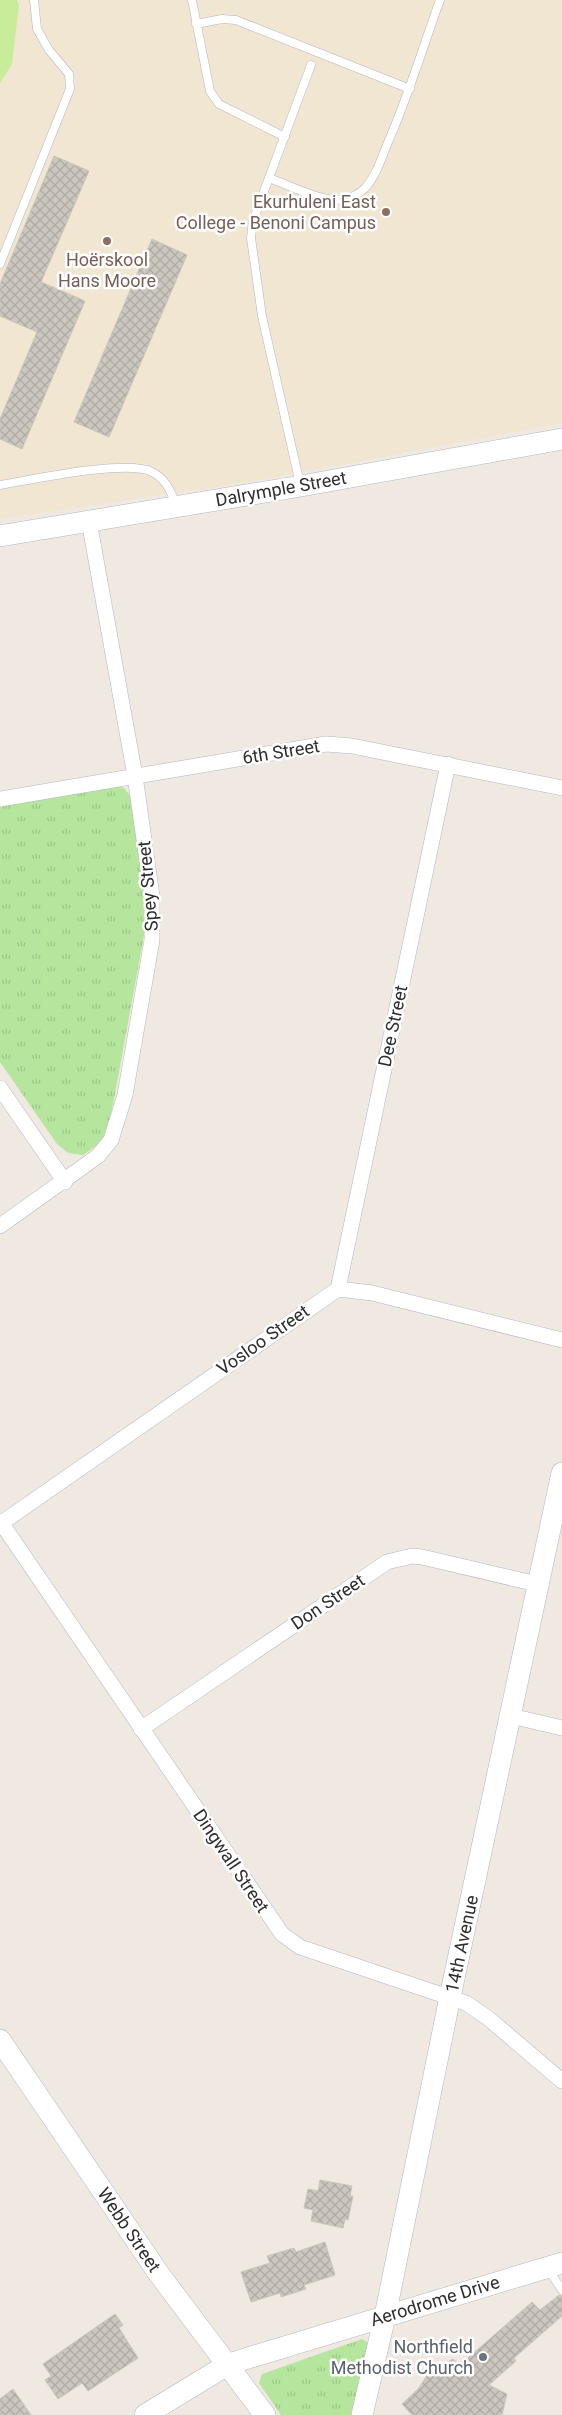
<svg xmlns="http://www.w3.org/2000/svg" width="562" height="2415" viewBox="0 0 562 2415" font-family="Roboto,sans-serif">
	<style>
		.education { fill: #f0e6d1 }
		.park { fill: url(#park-tufts) }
		.pitch { fill: #c9ec9a }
		.building { fill: url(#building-cross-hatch); stroke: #cbc5ba }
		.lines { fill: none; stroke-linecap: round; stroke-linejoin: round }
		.lane-casing { stroke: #b4b7c1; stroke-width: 9 }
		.street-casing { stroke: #b4b7c1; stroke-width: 16 }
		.secondary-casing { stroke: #b4b7c1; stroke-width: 22 }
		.lane { stroke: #fff; stroke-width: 8 }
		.street { stroke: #fff; stroke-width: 15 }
		.secondary { stroke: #fff; stroke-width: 21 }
		.education-dot { fill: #8d6e63; stroke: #fff; stroke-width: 2 }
		.worship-dot { fill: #6b7280; stroke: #fff; stroke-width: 2 }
		.labels { text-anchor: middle; stroke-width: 5; stroke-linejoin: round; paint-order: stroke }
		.education-label { font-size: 18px; fill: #785e54; stroke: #fff; text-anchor: end }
		.street-label { font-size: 18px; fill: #2e2e2e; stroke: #fff }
		.worship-label { font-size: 18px; fill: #5b616d; stroke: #fff; text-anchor: end }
	</style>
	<defs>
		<pattern id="park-tufts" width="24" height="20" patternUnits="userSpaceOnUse" patternTransform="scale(1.25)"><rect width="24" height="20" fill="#b6e59e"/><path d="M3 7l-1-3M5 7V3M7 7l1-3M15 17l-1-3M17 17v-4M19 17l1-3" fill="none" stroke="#9dc588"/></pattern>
		<pattern id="building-cross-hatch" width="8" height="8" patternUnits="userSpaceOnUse" patternTransform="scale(1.25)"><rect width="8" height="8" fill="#cbc7bf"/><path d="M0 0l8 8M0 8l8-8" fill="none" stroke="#afaba4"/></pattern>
	</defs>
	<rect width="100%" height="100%" fill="#efe9e1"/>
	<polygon class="education" points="0,0 562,0 562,423 254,481 0,519"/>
	<g class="park">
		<polygon points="115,785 124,788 135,802 147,919 112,1110 102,1142 83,1155 68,1153 57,1144 0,1062 0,804"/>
		<polygon points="362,2339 372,2345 357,2415 281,2415 259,2383 262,2374"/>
	</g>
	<polygon class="pitch" points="0,0 17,0 19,5 12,64 0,83"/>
	<g class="building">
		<polygon points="54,156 89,171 41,282 85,301 22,449 0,439 0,419 37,332 0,316 0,284"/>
		<polygon points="152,239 187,255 109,437 74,422"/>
		<polygon points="320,2180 352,2186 350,2196 353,2196 348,2220 345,2219 343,2228 311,2221 313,2210 304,2208 308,2189 318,2191"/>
		<polygon points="325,2242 335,2275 304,2285 306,2289 281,2297 280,2293 251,2302 241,2272 270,2263 267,2256 294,2248 296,2252"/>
		<polygon points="559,2295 562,2296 562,2316 514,2358 516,2361 489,2385 507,2394 502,2415 412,2415 402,2404 419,2388 429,2372 453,2359 460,2365 532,2302 540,2310"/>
		<polygon points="115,2314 123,2325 119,2328 138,2358 88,2391 82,2383 58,2399 45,2380 51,2376 43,2364"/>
		<polygon points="13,2389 31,2415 0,2415 0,2399"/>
	</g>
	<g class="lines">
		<g class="lane-casing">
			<g id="lane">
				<polyline points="192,0 210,91 219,104 285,137"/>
				<polyline points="196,24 222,19 236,20 410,89"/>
				<path d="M269,178C289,185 324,204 346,199C353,197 360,193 365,188C377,175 382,156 389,140C409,94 423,47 440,0"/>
				<polyline points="0,264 70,89 69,74 49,50 37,29 34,0"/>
				<polyline points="300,484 262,316 251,238 253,221 311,65"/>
				<path d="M0,485C30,480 127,459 152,472C166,479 170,490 176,504"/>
				<polyline points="548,2269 562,2290"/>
			</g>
		</g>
		<g class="street-casing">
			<g id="street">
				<polyline points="0,799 326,744 352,746 562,788"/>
				<polyline points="0,1088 65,1182"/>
				<polyline points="0,1226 98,1156 111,1140 125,1095 152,940 152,896 135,776 89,521"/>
				<polyline points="338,1289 448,764"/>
				<polyline points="0,1521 282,1934 300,1947 466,2003 488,2018 562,2081"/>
				<polyline points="0,1524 338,1289 372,1293 562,1340"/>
				<polyline points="511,1716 562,1728"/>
				<polyline points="141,1729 387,1562 412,1556 422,1557 537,1584"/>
			</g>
		</g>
		<g class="secondary-casing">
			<g id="secondary">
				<polyline points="0,536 301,486 562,439"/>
				<polyline points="0,2040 159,2274 265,2415"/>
				<polyline points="145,2415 227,2365 248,2358 562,2263"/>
				<polyline points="362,2415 385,2316 450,1997 562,1473"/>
			</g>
		</g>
		<use href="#lane" class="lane"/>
		<use href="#street" class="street"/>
		<use href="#secondary" class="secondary"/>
	</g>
	<g class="education-dot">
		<circle cx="386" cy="212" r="5"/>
		<circle cx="107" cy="241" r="5"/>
	</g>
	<circle class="worship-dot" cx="483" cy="2357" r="5"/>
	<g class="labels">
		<g class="education-label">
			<text x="376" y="208">Ekurhuleni East<tspan x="376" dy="21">College - Benoni Campus</tspan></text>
			<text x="107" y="266" text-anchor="middle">Hoërskool<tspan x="107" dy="21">Hans Moore</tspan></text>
		</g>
		<g class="street-label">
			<text transform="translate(281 489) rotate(-10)" y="6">Dalrymple Street</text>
			<text transform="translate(281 752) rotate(-9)" y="6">6th Street</text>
			<text transform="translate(148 886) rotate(-95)" y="6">Spey Street</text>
			<text transform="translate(393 1026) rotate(-78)" y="6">Dee Street</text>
			<text transform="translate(263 1340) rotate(-35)" y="6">Vosloo Street</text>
			<text transform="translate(328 1602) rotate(-34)" y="6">Don Street</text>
			<text transform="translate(231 1861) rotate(56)" y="6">Dingwall Street</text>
			<text transform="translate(462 1944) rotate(-78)" y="6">14th Avenue</text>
			<text transform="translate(129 2230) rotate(56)" y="6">Webb Street</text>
			<text transform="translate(435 2301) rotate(-17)" y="6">Aerodrome Drive</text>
		</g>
		<g class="worship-label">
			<text x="473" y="2353">Northfield<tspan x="473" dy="21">Methodist Church</tspan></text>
		</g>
	</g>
</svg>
